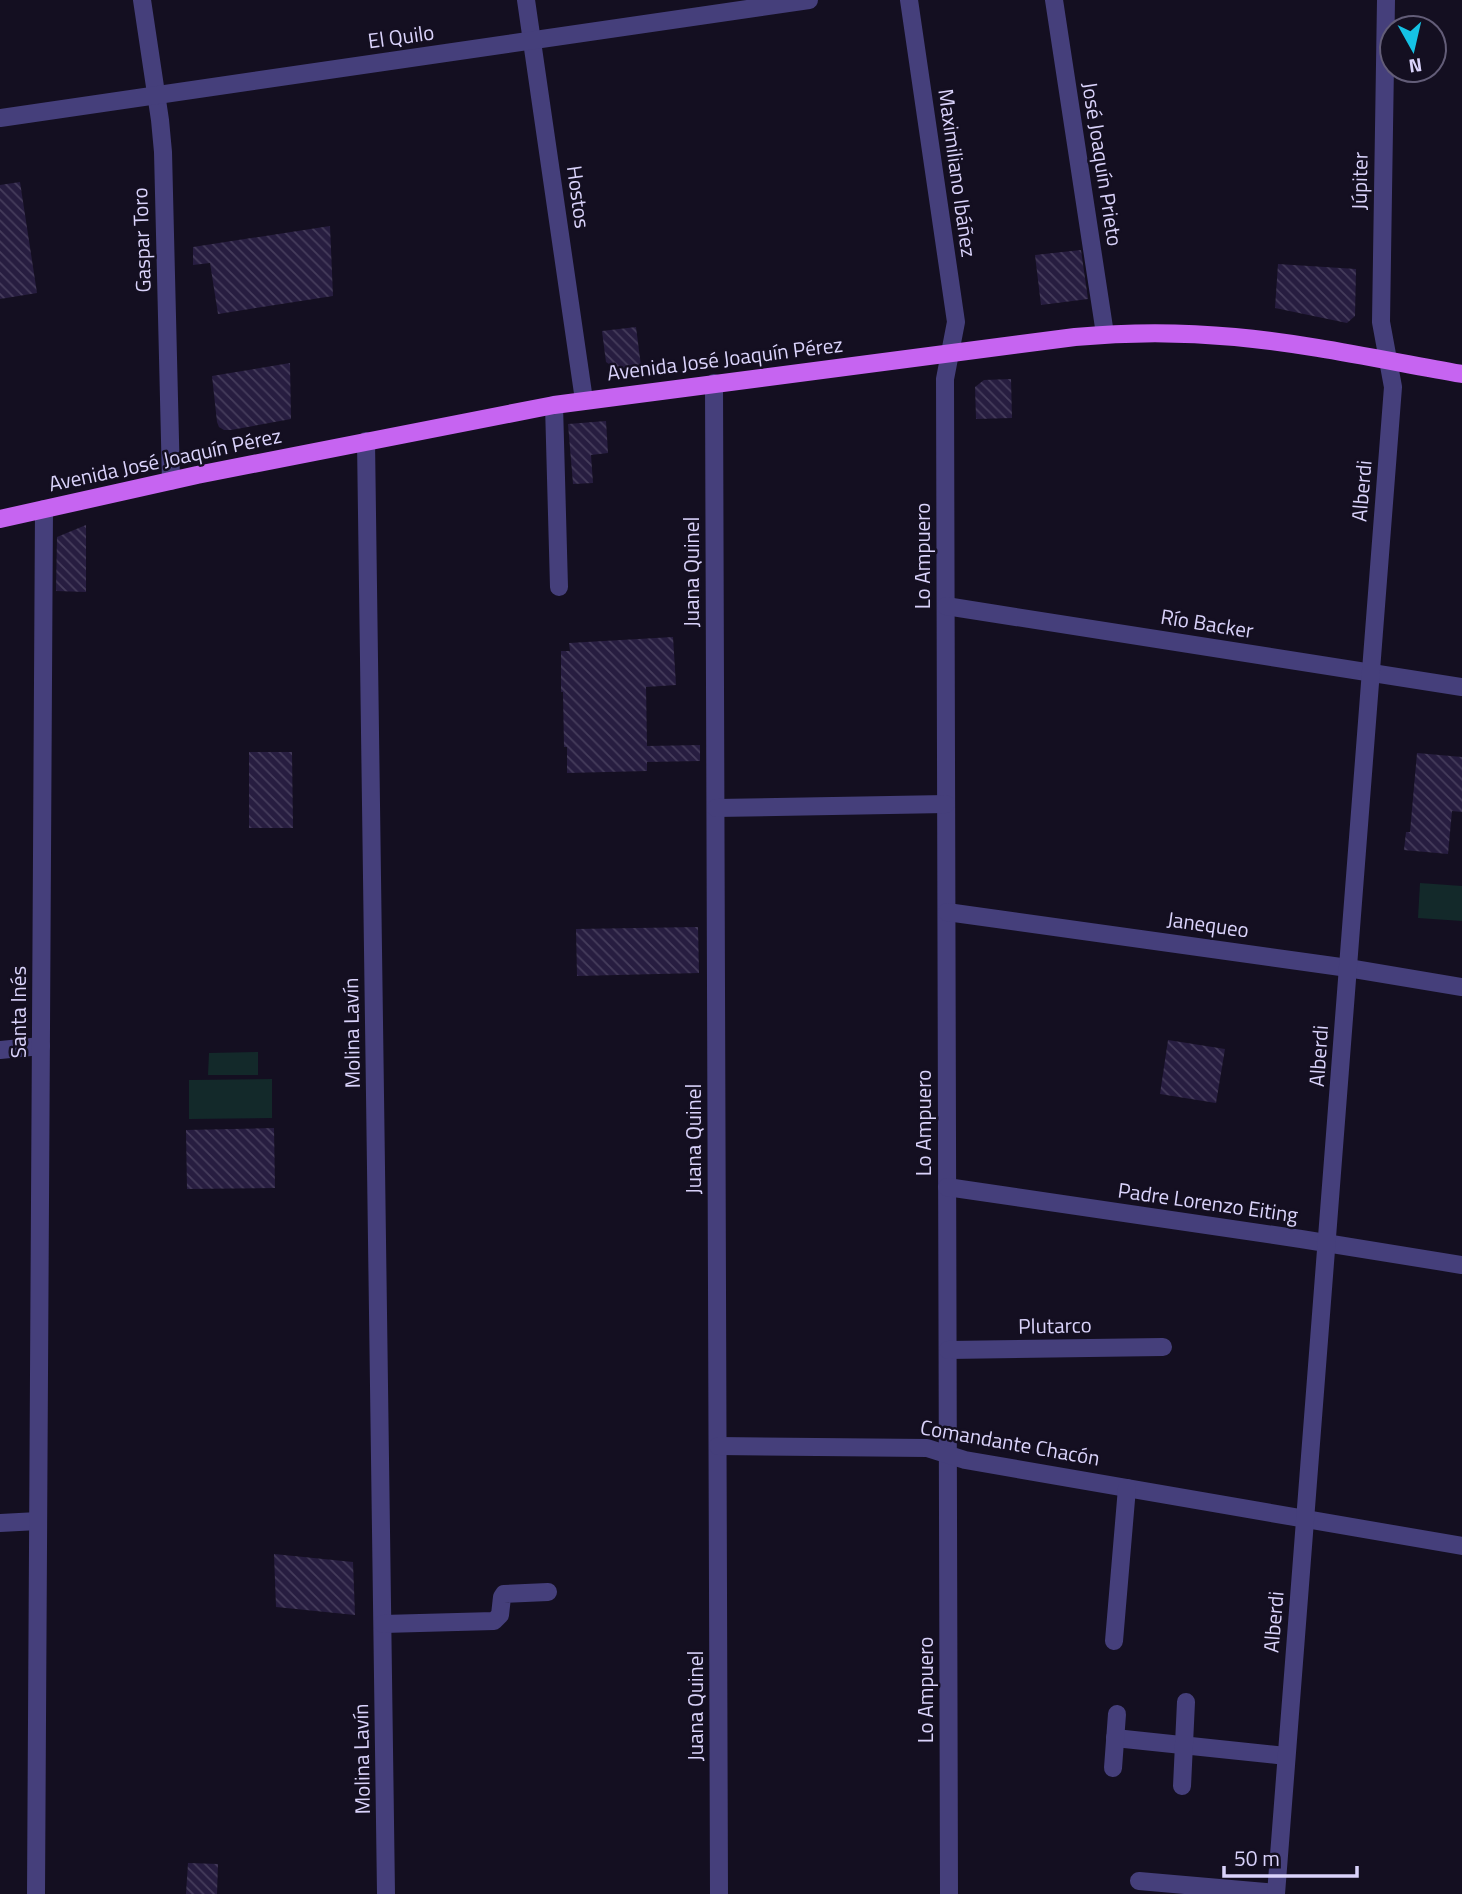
<svg xmlns="http://www.w3.org/2000/svg" width="1462" height="1894" viewBox="0 0 1462 1894" font-family="'Titillium Web',sans-serif">
	<style>
		.grass { fill: #13292a }
		.building { fill: url(#building-back-hatch) }
		.lines { fill: none; stroke-linecap: round; stroke-linejoin: round }
		.minor { stroke: #453f7b; stroke-width: 18 }
		.primary { stroke: #c664f1; stroke-width: 18 }
		.labels { text-anchor: middle; stroke-width: 5; stroke-linejoin: round; paint-order: stroke }
		.street-label { font-size: 21px; fill: #dad3fb; stroke: #140f21 }
	</style>
	<defs>
		<pattern id="building-back-hatch" width="6" height="6" patternUnits="userSpaceOnUse" patternTransform="scale(1.75)"><rect width="6" height="6" fill="#271d40"/><path d="M-1 5l2 2M0 0l6 6M5-1l2 2" fill="none" stroke="#463d5c"/></pattern>
	</defs>
	<rect width="100%" height="100%" fill="#140f21"/>
	<g class="grass">
		<polygon points="1420,883 1462,886 1462,921 1418,918"/>
		<polygon points="258,1052 258,1075 208,1075 209,1053"/>
		<polygon points="272,1079 272,1118 189,1119 189,1080"/>
	</g>
	<g class="building">
		<polygon points="20,182 37,293 0,299 0,185"/>
		<polygon points="330,226 333,296 218,314 210,263 193,265 193,247"/>
		<polygon points="1081,250 1088,299 1041,305 1035,255"/>
		<polygon points="1278,264 1356,269 1355,316 1347,323 1275,308"/>
		<polygon points="636,327 641,366 616,369 606,362 602,331"/>
		<polygon points="290,363 291,419 231,430 224,430 219,427 217,422 212,376"/>
		<polygon points="1011,379 1012,418 976,419 975,387 984,380"/>
		<polygon points="606,421 608,453 591,455 593,483 573,484 568,424"/>
		<polygon points="86,525 86,592 56,591 57,537"/>
		<polygon points="673,637 676,685 646,687 647,746 700,745 700,761 647,762 647,771 567,773 567,747 564,747 563,692 561,692 561,651 570,651 569,643"/>
		<polygon points="249,752 292,752 293,828 249,828"/>
		<polygon points="1417,753 1462,757 1462,812 1452,811 1448,854 1404,850 1406,832 1410,832"/>
		<polygon points="698,927 699,973 577,976 576,929"/>
		<polygon points="1168,1040 1225,1049 1216,1103 1160,1094"/>
		<polygon points="274,1128 275,1188 187,1189 186,1130"/>
		<polygon points="274,1554 353,1562 355,1615 276,1607"/>
		<polygon points="188,1863 218,1864 217,1894 186,1894"/>
	</g>
	<g class="lines">
		<g class="minor">
			<polyline points="142,0 160,120 163,152 171,481"/>
			<polyline points="526,0 584,400"/>
			<polyline points="909,0 956,322 945,379 949,1894"/>
			<polyline points="1054,0 1105,334"/>
			<polyline points="0,118 809,0"/>
			<polyline points="714,383 719,1894"/>
			<polyline points="554,405 559,587"/>
			<polyline points="366,441 386,1894"/>
			<polyline points="946,606 1462,687"/>
			<polyline points="716,808 946,804"/>
			<polyline points="947,912 1348,968 1462,987"/>
			<polyline points="0,1050 41,1046"/>
			<polyline points="947,1187 1301,1239 1462,1265"/>
			<polyline points="948,1350 1163,1347"/>
			<polyline points="718,1446 927,1448 965,1460 1462,1546"/>
			<polyline points="0,1523 38,1521"/>
			<polyline points="383,1624 494,1621 500,1615 502,1597 504,1594 548,1592"/>
			<polyline points="1114,1641 1127,1488"/>
			<polyline points="1115,1738 1286,1756"/>
			<polyline points="1113,1768 1117,1714"/>
			<polyline points="1182,1786 1186,1702"/>
			<polyline points="1139,1881 1276,1893"/>
			<polyline points="36,1894 44,509"/>
			<polyline points="1276,1894 1393,387 1381,322 1386,0"/>
		</g>
		<path class="primary" d="M0,519L197,475L554,405L1075,337C1128,332 1182,332 1235,337C1311,344 1387,361 1462,374"/>
	</g>
	<g class="labels">
		<g class="street-label">
			<text transform="translate(401 37) rotate(-8)" y="7">El Quilo</text>
			<text transform="translate(1102 164) rotate(81)" y="7">José Joaquín Prieto</text>
			<text transform="translate(957 173) rotate(82)" y="7">Maximiliano Ibáñez</text>
			<text transform="translate(1360 181) rotate(-89)" y="7">Júpiter</text>
			<text transform="translate(578 197) rotate(82)" y="7">Hostos</text>
			<text transform="translate(142 240) rotate(-92)" y="7">Gaspar Toro</text>
			<text transform="translate(725 359) rotate(-7)" y="7">Avenida José Joaquín Pérez</text>
			<text transform="translate(165 460) rotate(-12)" y="7">Avenida José Joaquín Pérez</text>
			<text transform="translate(1362 491) rotate(-85)" y="7">Alberdi</text>
			<text transform="translate(923 556) rotate(-90)" y="7">Lo Ampuero</text>
			<text transform="translate(692 572) rotate(-90)" y="7">Juana Quinel</text>
			<text transform="translate(1207 624) rotate(9)" y="7">Río Backer</text>
			<text transform="translate(1208 925) rotate(8)" y="7">Janequeo</text>
			<text transform="translate(19 1012) rotate(-90)" y="7">Santa Inés</text>
			<text transform="translate(352 1033) rotate(-91)" y="7">Molina Lavín</text>
			<text transform="translate(1319 1056) rotate(-86)" y="7">Alberdi</text>
			<text transform="translate(924 1123) rotate(-90)" y="7">Lo Ampuero</text>
			<text transform="translate(694 1139) rotate(-90)" y="7">Juana Quinel</text>
			<text transform="translate(1208 1203) rotate(8)" y="7">Padre Lorenzo Eiting</text>
			<text transform="translate(1055 1326) rotate(-1)" y="7">Plutarco</text>
			<text transform="translate(1010 1443) rotate(10)" y="7">Comandante Chacón</text>
			<text transform="translate(1274 1622) rotate(-85)" y="7">Alberdi</text>
			<text transform="translate(926 1690) rotate(-90)" y="7">Lo Ampuero</text>
			<text transform="translate(696 1706) rotate(-90)" y="7">Juana Quinel</text>
			<text transform="translate(362 1759) rotate(-91)" y="7">Molina Lavín</text>
		</g>
	</g>
	<g transform="translate(1413 49) rotate(172)"><circle r="33" fill="#140f21" stroke="#635d78" stroke-width="2"/>
	<path d="M0-5L12 26L0 18L-12 26Z" fill="#15c2e5"/>
	<text y="-10" font-size="19" font-weight="bold" text-anchor="middle" fill="#dad3fb">N</text>
	</g>
	<path d="M1224 1866v10h133v-10" fill="none" stroke="#dad3fb" stroke-width="3.5"/>
	<text x="1234" y="1866" font-size="21" fill="#dad3fb" stroke="#140f21" stroke-width="5" paint-order="stroke">50 m</text>
</svg>
